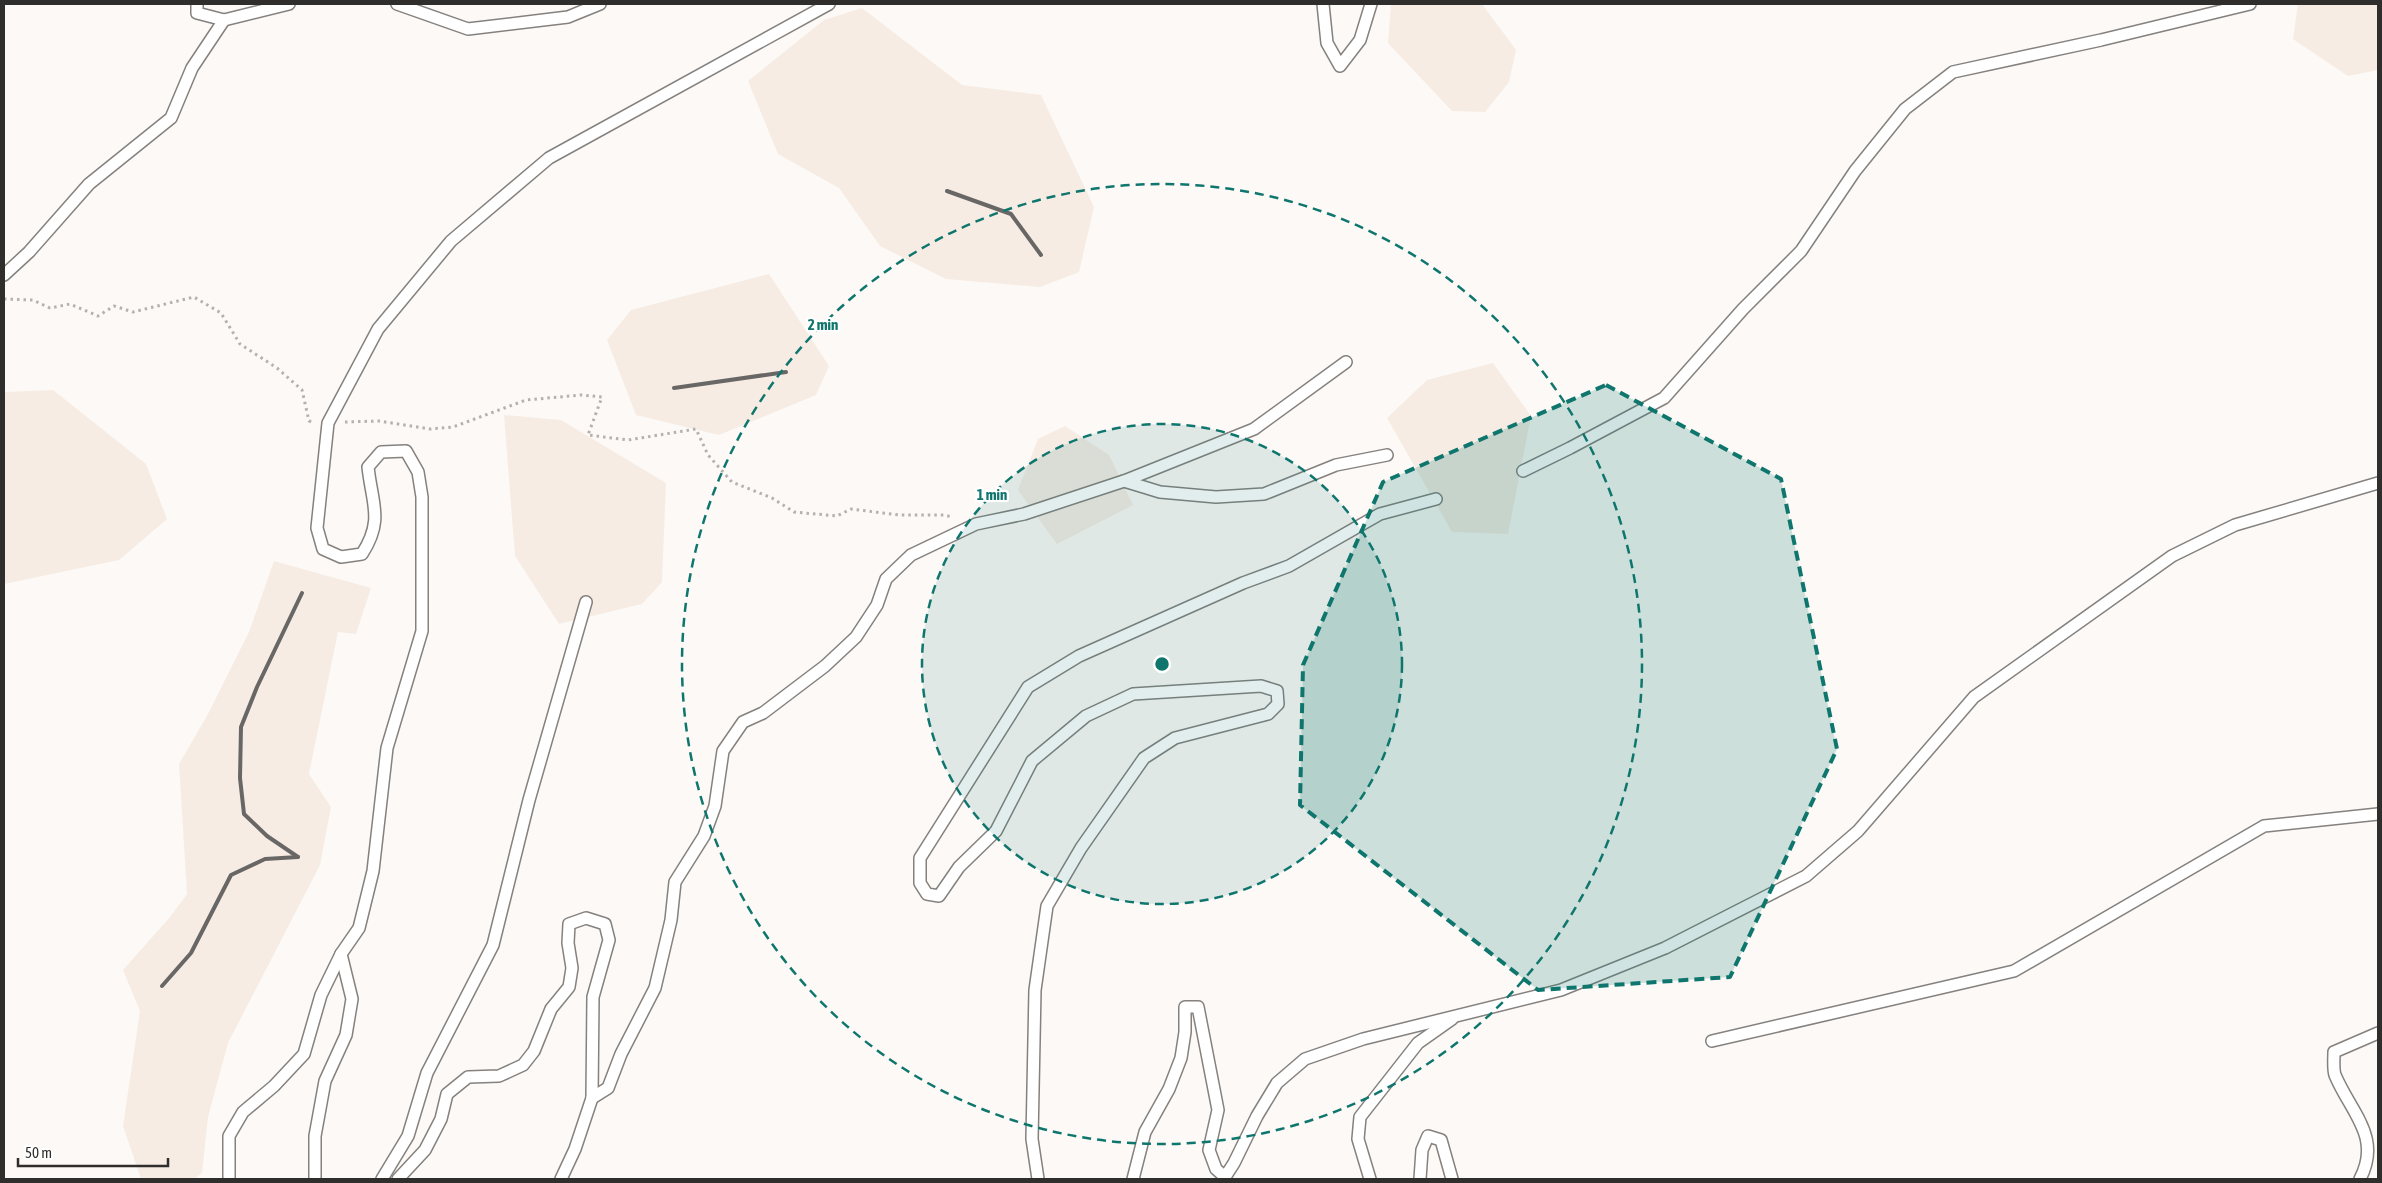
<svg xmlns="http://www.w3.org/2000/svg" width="2382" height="1183" viewBox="0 0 2382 1183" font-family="'Asap Condensed',sans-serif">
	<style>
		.built { fill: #f6ece4 }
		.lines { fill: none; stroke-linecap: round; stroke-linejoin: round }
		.lane-casing { stroke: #84817e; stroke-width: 14 }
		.path { stroke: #b4b1af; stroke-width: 3; stroke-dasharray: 2.5 4; stroke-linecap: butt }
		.lane { stroke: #fff; stroke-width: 11 }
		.rail { stroke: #696766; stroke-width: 4 }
		.marked { fill: #0f766e; fill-opacity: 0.2; stroke: #0f766e; stroke-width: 4; stroke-dasharray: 10 6; stroke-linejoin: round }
		.ring { fill: none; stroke: #0f766e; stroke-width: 2.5; stroke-dasharray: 9 6 }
		.centre { fill: #0f766e; stroke: #fff; stroke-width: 2.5 }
		.ring-label { font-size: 15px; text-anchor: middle; font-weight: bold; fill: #0f766e; stroke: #fff; stroke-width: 4.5; stroke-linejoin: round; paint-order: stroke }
	</style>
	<rect width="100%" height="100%" fill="#fcf9f6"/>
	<g class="built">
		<polygon points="1391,4 1482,4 1516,50 1509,82 1485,112 1452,111 1388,43"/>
		<polygon points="2298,4 2378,4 2378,70 2348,76 2293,39"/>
		<polygon points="862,8 962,85 1041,95 1094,207 1079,272 1040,287 946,279 880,246 839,188 778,154 748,81 824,20"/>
		<polygon points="769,274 829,366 816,395 719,435 636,415 607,340 631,310"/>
		<polygon points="1493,363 1531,416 1508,534 1452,532 1387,418 1427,380"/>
		<polygon points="53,390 146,464 167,519 119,560 4,584 4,392"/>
		<polygon points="504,415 561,420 666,483 662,582 642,604 559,624 515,556"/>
		<polygon points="1065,426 1109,455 1133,505 1057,544 1018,490 1038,439"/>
		<polygon points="274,561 371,588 356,634 338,632 309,774 331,807 320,865 228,1043 208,1117 202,1173 194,1179 141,1179 123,1126 140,1011 123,970 170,917 187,894 179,764 208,714 249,632"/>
	</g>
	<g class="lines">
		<g class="lane-casing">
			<g id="lane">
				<polyline points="197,4 197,13 224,20 289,4"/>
				<polyline points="397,4 468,29 568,17 600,4"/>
				<polyline points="1323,4 1327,43 1340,66 1360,40 1371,4"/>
				<polyline points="4,275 29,252 89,184 171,118 192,68 224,20"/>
				<polyline points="1523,471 1570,448 1664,398 1743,309 1801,251 1855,171 1905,109 1953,72 2101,40 2250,4"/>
				<polyline points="1124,481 1160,492 1216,497 1264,494 1336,465 1387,455"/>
				<polyline points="1712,1041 2014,971 2264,826 2378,814"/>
				<polyline points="229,1179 229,1136 243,1112 274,1086 304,1054 321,995 341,954"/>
				<path d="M315,1179V1136L325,1081L346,1035L352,999L341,954L359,928L373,871L387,748L422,631V497L418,472L406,451L381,452L368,467C372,504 384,520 362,554L341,557L323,549L317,528L328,423L378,329L451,241L549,158L829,4"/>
				<polyline points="382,1179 408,1136 427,1073 493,945 529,800 586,602"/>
				<polyline points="398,1179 425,1150 441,1119 447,1094 468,1077 499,1076 523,1065 534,1051 551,1009 569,987 572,968 568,943 569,924 586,918 605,924 609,940 593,997 592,1098 608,1088 621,1054 655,988 671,920 675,882 704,836 715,806 723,751 743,722 763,713 825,666 856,637 877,605 886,579 911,555 976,524 1024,514 1124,481 1254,429 1346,362"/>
				<polyline points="561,1179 575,1149 592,1098"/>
				<polyline points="1038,1179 1032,1139 1035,990 1047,906 1081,848 1144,758 1175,738 1268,714 1278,704 1277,691 1261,686 1133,694 1086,716 1032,761 996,831 959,867 939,896 927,894 920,883 920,858 1028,687 1079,656 1243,583 1289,566 1380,514 1436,499"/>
				<polyline points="1133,1179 1145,1132 1169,1089 1181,1058 1185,1032 1185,1007 1198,1007 1218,1110 1209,1150 1216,1169 1225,1177 1234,1163 1257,1116 1277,1083 1305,1059 1363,1039 1561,990 1665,948 1806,876 1858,831 1974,697 2172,556 2235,525 2378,483"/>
				<polyline points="1370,1179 1358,1139 1360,1117 1418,1043 1452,1019"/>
				<polyline points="1420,1179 1422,1150 1428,1136 1441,1140 1452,1179"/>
				<path d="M2360,1179C2382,1137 2351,1113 2335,1075C2333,1069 2334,1059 2334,1052L2378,1033"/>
			</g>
		</g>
		<g class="path">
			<polyline points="4,299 33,300 50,308 70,304 98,316 114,306 133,312 194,297 221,313 240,344 277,368 302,390 309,421 314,422"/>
			<polyline points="345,422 379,421 430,429 453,427 526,400 581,395 602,397 588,435 628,440 696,429 708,455 732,482 772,498 794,512 837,516 851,509 899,515 944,515 952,517"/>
		</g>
		<use href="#lane" class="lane"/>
		<g class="rail">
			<polyline points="947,191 1011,214 1041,255"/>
			<polyline points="674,388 786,372"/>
			<polyline points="298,857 267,836 244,814 240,778 241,727 257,687 302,593"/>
			<polyline points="162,986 191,953 231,875 265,859 298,857"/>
		</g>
	</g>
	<path class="marked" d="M1606,385L1781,479L1837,749L1730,977L1538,990L1300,805L1303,665L1383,482Z"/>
	<circle cx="1162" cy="664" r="240" fill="#0f766e" fill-opacity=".12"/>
	<g class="ring">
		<circle cx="1162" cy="664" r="240"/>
		<circle cx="1162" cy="664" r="480"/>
	</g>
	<circle cx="1162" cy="664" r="8" class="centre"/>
	<g class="ring-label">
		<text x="823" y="330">2 min</text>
		<text x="992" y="500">1 min</text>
	</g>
	<rect width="2382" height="1183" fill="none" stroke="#2f2e2d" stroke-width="10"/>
	<path d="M18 1158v8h150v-8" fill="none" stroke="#2f2e2d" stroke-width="2.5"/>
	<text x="25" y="1158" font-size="15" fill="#2f2e2d" stroke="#ffffff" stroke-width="4" paint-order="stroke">50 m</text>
</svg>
